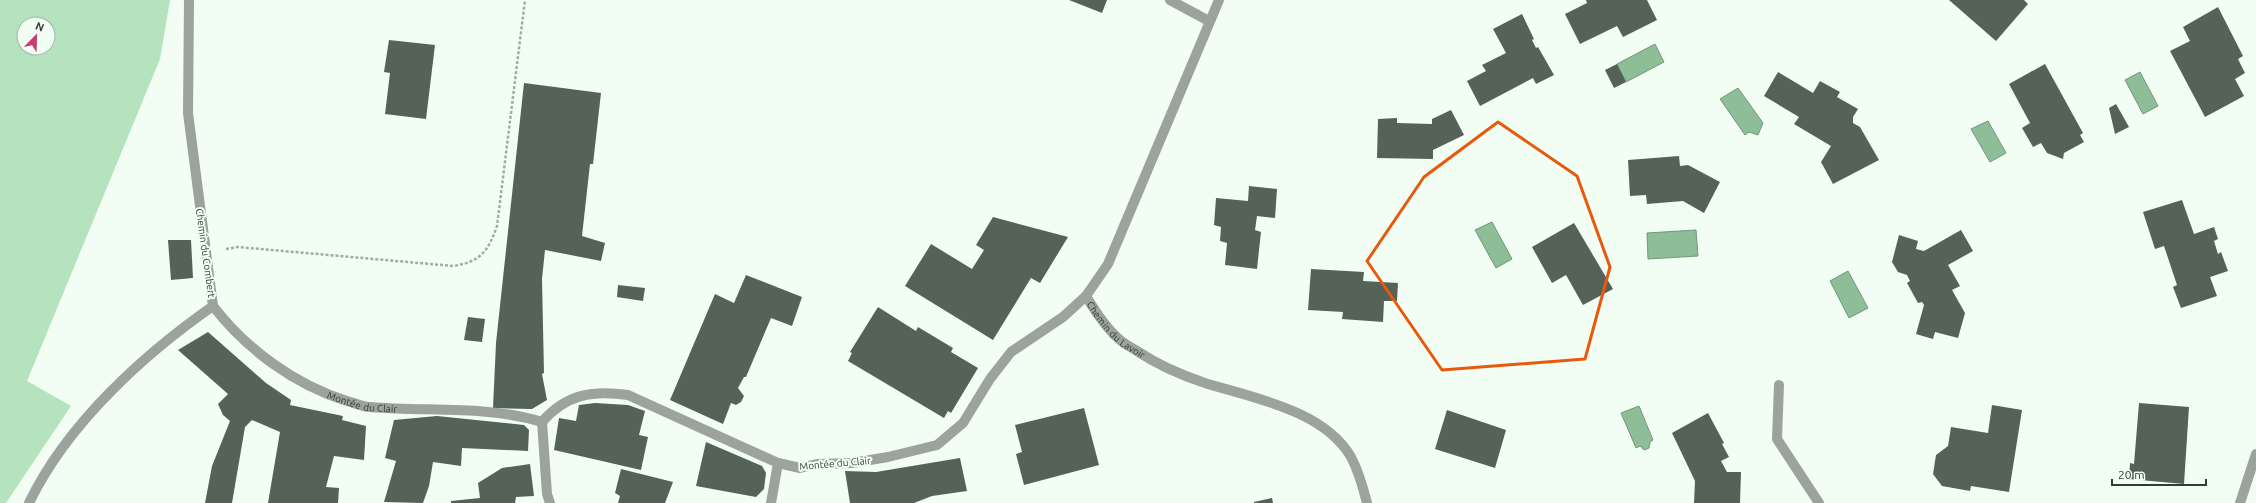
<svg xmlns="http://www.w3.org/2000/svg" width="2256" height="503" viewBox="0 0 2256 503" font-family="Ubuntu,sans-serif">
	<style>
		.green { fill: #b4e3be; fill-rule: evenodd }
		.water { fill: #8dbe97; stroke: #72977a }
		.building { fill: #556257 }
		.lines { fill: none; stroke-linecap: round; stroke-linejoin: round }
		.path { stroke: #a1aba3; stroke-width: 2.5; stroke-dasharray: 3 2; stroke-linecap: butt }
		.service { stroke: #9ca29d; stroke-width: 10 }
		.minor { stroke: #9ca29d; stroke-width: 10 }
		.marked { fill: none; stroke: #e8590c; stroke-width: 3; stroke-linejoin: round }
		.labels { text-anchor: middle; stroke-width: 4; stroke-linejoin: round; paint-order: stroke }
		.street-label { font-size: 10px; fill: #343b36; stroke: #f2fef4 }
	</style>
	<rect width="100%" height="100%" fill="#f2fef4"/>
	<path class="green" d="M0,0H170L160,59L27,381L71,406L6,503H0ZM24,24H48V48H24Z"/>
	<g class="water">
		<polygon points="1655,44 1664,62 1626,82 1617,64"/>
		<polygon points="2140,72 2158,106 2143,114 2125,80"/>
		<polygon points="1738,88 1763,123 1758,135 1749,132 1745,135 1720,99"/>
		<polygon points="1988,121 2006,153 1990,162 1971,129"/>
		<polygon points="1492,222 1512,259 1496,268 1475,230"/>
		<polygon points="1696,230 1698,256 1648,259 1647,233"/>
		<polygon points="1848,271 1868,308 1849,318 1830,281"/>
		<polygon points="1639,406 1653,440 1650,442 1649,448 1644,450 1640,446 1636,448 1621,413"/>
	</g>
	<g class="building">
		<polygon points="1069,0 1107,0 1102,13"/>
		<polygon points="1586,0 1647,0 1657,20 1623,37 1617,26 1580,44 1565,14 1587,3"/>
		<polygon points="1949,0 2024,0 2028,4 1996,41"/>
		<polygon points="2218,7 2243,56 2238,59 2245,73 2235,79 2244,96 2205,117 2170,51 2190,41 2183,27"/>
		<polygon points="1522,14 1534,39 1532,40 1536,48 1538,47 1554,75 1536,84 1533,78 1480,106 1467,81 1486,71 1482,65 1506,53 1493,29"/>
		<polygon points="389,40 435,45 426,119 385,114 390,73 384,72"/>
		<polygon points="1617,64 1626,82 1614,88 1605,70"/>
		<polygon points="2045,64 2083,133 2080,135 2084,142 2064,153 2063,159 2047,153 2041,143 2033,147 2022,128 2030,123 2009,84"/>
		<polygon points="1778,72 1813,93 1820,81 1840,92 1837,97 1858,109 1853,117 1853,123 1860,127 1879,160 1833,184 1821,162 1831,146 1794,124 1799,117 1764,96"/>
		<polygon points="524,83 601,93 593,164 590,164 582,236 605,243 601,261 545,250 542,279 544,373 542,374 547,400 532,409 493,408 496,343"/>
		<polygon points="2116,104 2129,127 2115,134 2109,108"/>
		<polygon points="1451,110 1464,135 1433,150 1433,159 1377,158 1378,119 1397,118 1397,123 1432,124 1432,119"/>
		<polygon points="1679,156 1680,166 1688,165 1720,182 1704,213 1683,201 1647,204 1646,195 1630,196 1628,160"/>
		<polygon points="1249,186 1277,189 1275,218 1257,216 1255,230 1261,232 1257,269 1225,265 1227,243 1220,241 1221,227 1214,225 1216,198 1248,201"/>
		<polygon points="2182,200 2194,234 2214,227 2218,239 2214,241 2218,254 2221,252 2228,271 2210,277 2217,296 2181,308 2173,287 2177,285 2164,246 2155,249 2143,212"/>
		<polygon points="993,217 1068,237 1040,283 1031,278 993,340 905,286 931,244 972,269 984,250 976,245"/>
		<polygon points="1574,223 1613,289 1583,305 1566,275 1552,283 1532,247"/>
		<polygon points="1961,230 1973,251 1948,265 1960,286 1952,290 1965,313 1958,338 1935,332 1933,339 1916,334 1924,305 1922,302 1918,303 1907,283 1910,281 1907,275 1898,272 1892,262 1899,235 1918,241 1916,249 1924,251"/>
		<polygon points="168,240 191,240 193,278 171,280"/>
		<polygon points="1311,269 1364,272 1363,281 1398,283 1397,301 1384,301 1383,322 1342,319 1343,312 1308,310"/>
		<polygon points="746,275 802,297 792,326 771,318 746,377 744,377 738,388 744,396 741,402 736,405 731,403 723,424 670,400 715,294 734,303"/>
		<polygon points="618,285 645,288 643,301 617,297"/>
		<polygon points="878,307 916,331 918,327 953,348 951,352 978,368 951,413 948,411 944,418 848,361 852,353 850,352"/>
		<polygon points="468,317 485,319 482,342 464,340"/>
		<polygon points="208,332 266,383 291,400 290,405 343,416 342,420 366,426 364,460 334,456 326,487 339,488 338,503 268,503 280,432 252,420 245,427 232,503 205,503 212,466 230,421 223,415 218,404 228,394 178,350"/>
		<polygon points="595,403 628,405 645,411 639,435 648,437 641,470 554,450 559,418 576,421 579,405"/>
		<polygon points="2139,403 2189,407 2184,484 2129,479 2130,463 2134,464"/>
		<polygon points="1992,405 2022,410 2009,492 1971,486 1970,491 1942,486 1933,474 1936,455 1948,446 1951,427 1988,433"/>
		<polygon points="1084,408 1099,465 1024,485 1016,454 1022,452 1015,425"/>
		<polygon points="1447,410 1506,430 1495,468 1435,449"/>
		<polygon points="1708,413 1724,443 1722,444 1729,457 1721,461 1727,472 1741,472 1740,503 1694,503 1695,481 1672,433"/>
		<polygon points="437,416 524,425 529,430 528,451 462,448 461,466 433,462 429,486 423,503 384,502 396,461 385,458 394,420"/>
		<polygon points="706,442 762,466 766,473 764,489 756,497 696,486"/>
		<polygon points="960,458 967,491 932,496 914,503 850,503 845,471 876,472"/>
		<polygon points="530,464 534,496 516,497 515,503 451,503 451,501 480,498 478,483 502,468"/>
		<polygon points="621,469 673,482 665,503 618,503 620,496 615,493"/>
		<polygon points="1272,498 1273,503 1254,503 1254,502"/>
	</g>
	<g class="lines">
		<path class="path" d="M226,249L238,247L453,266C480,262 488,252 497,226L525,0"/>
		<polyline class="service" points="1170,0 1209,21"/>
		<g class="minor">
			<path id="s1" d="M1086,296C1095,311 1106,328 1119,339C1124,344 1131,347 1137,351C1158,365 1181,375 1205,383C1253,398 1324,410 1351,457C1359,472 1363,487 1367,503"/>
			<path id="s2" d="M213,306C246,349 295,385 347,401C354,403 363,407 370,407C427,412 486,405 542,422C566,394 593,390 628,395L778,463L800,468L817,464L852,463L888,457L937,445L963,423L990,379L1011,352L1063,317L1086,296L1108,264L1219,0"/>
			<polyline points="1779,385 1777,439 1819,503"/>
			<polyline points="542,422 547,494 550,503"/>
			<path d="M29,503C67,424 143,355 213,306L188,113L189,0"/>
			<polyline points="771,503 778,463"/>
			<polyline points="2240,503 2256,454"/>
		</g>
	</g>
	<path class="marked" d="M1498,122L1577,176L1610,267L1585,359L1442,370L1367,261L1424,177Z"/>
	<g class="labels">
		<g class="street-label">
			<text transform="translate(206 253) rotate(82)" y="4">Chemin du Combert</text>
			<text dy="4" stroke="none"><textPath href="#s1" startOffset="46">Chemin du Lavoir</textPath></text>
			<text dy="4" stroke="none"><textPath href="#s2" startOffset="182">Montée du Clair</textPath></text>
			<text transform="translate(835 463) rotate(-5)" y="4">Montée du Clair</text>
		</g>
	</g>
	<g transform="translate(36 36) rotate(23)"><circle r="19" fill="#f2fef4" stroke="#a6b0a8"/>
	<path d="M0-3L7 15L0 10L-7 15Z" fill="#c83d73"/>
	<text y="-6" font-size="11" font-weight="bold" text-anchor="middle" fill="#343b36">N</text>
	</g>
	<path d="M2112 479v6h94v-6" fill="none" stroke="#343b36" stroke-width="2"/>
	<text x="2118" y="479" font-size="12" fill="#343b36" stroke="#f2fef4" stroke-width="3" paint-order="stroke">20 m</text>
</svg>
